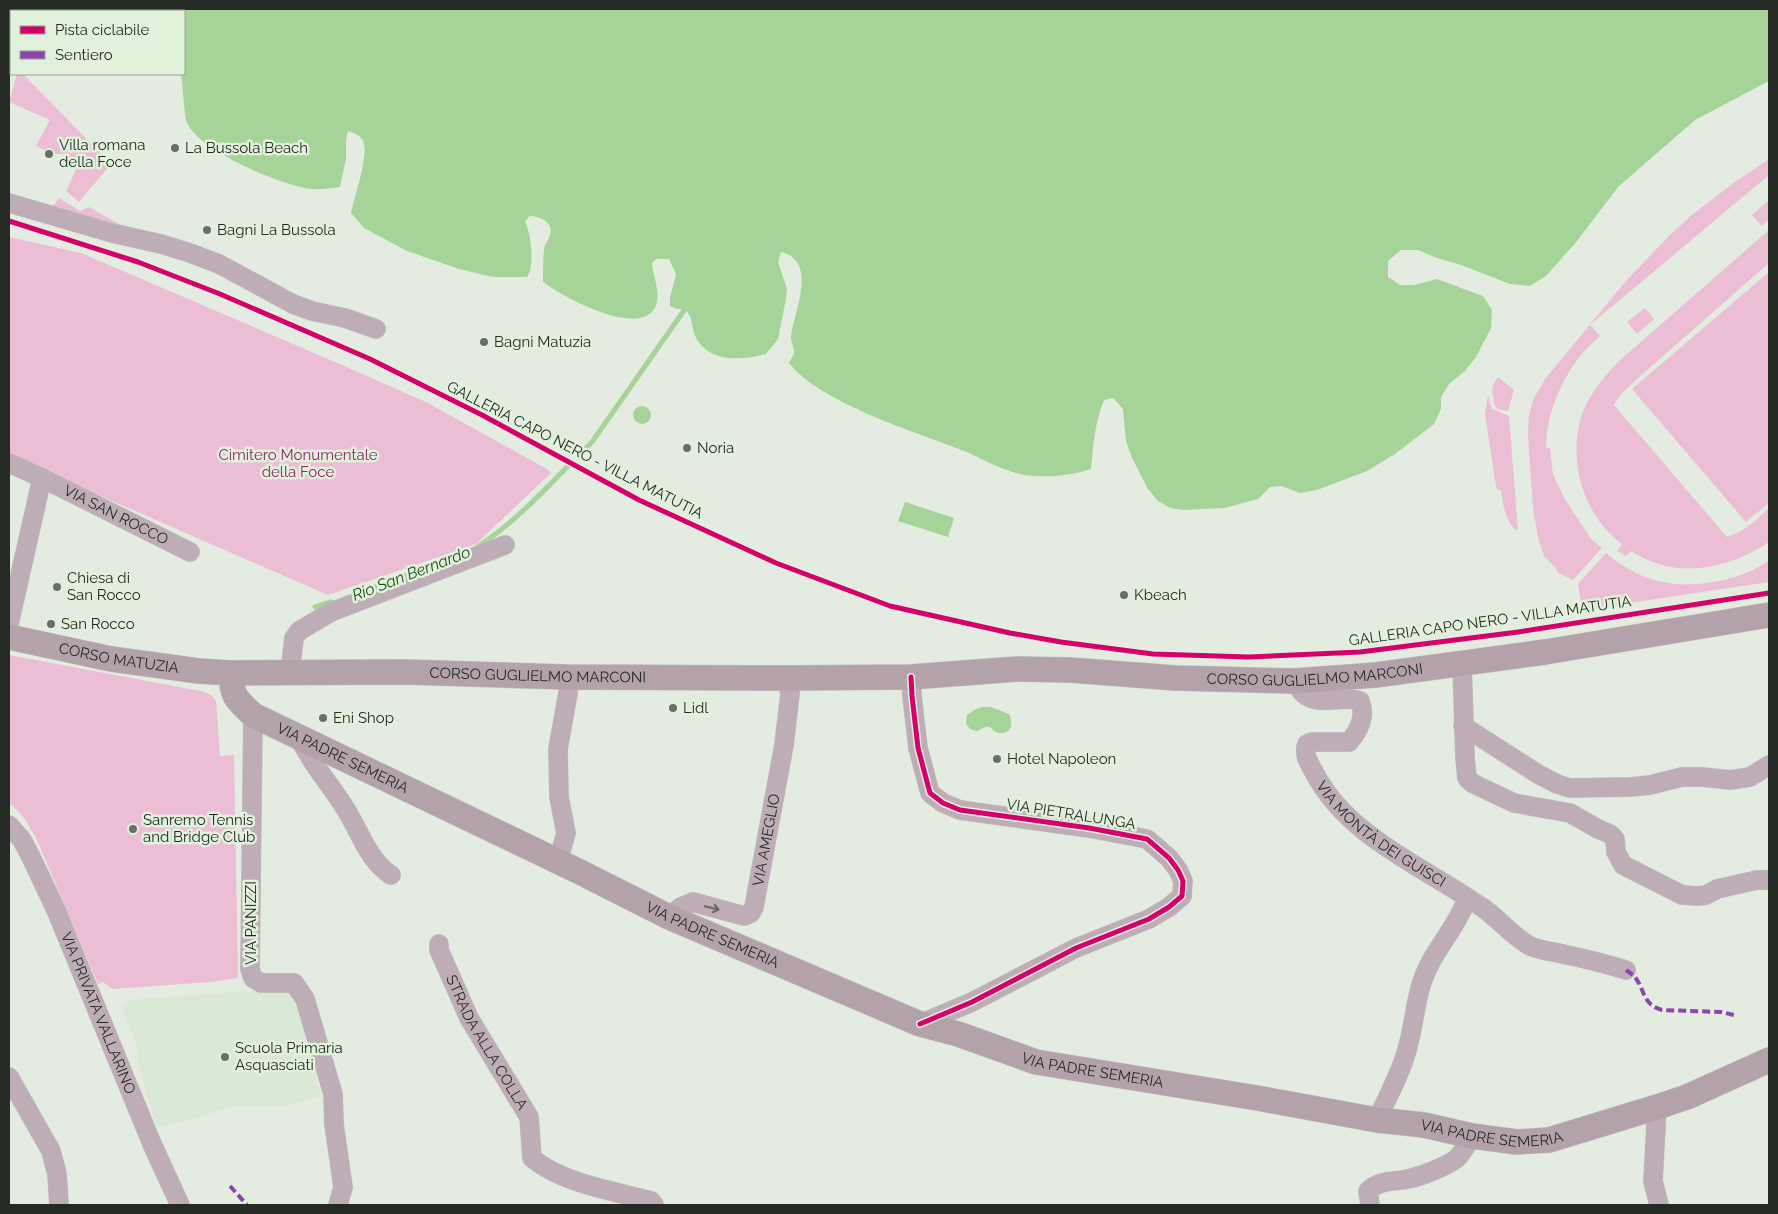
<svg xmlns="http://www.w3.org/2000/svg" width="1778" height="1214" viewBox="0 0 1778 1214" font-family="Raleway,sans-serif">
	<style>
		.built { fill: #dae9d5 }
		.green { fill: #ebbed5 }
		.water { fill: #a6d398 }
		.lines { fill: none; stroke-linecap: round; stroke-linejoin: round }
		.stream { stroke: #a6d398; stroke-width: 5 }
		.minor-casing { stroke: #c2c8c0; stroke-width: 20 }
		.major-casing { stroke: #c2c8c0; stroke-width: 26 }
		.minor { stroke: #beadb6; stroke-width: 19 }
		.major { stroke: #b4a2ab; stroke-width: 25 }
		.quiet { stroke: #8e44ad; stroke-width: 4; stroke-dasharray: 8 4; stroke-linecap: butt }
		.cycleway-casing { stroke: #e1f1dc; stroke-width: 8 }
		.cycleway { stroke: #d6006c; stroke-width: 5 }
		.oneway { stroke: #6a6666 }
		.poi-dot { fill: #686f66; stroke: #e1f1dc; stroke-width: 2 }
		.labels { text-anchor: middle; stroke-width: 5; stroke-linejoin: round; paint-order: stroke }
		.poi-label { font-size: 15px; fill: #252b24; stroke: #e1f1dc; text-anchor: start }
		.street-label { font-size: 15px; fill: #252b24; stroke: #e1f1dc }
		.park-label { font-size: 15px; fill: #8c256a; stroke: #e1f1dc }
		.water-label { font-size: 16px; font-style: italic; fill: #244b16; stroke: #e1f1dc }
	</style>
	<rect width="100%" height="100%" fill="#e4ece1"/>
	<polygon class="built" points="251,991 273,991 292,996 298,1009 307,1039 321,1096 282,1106 227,1107 199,1118 157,1127 140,1071 136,1043 121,1007 128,1000"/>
	<g class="green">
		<polygon points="17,74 23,74 111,164 79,202 66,191 76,170 74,161 65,154 54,154 36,146 50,120 9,102"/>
		<path d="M1769,159V175L1590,325L1600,336C1594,342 1586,348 1581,355C1561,380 1546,415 1546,448H1550L1553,475L1566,501L1592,540L1602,548L1573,580L1558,573L1555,567L1544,556L1538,537L1533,508L1528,437L1529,415L1533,400L1545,379L1625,282L1669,236L1693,214L1735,182Z"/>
		<polygon points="59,198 80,211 89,207 119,224 118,230 51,209"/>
		<polygon points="1769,200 1769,220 1762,226 1752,215"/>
		<path d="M1769,230V263L1637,379L1621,394L1614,405L1727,537C1744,532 1756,520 1769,508V542C1728,570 1674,580 1631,551L1626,556L1617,551L1622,544C1583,515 1567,461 1582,414C1590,393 1604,377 1619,361Z"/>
		<polygon points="9,237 81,253 342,365 428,403 547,469 551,473 476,544 328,595 9,456"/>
		<polygon points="1769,272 1769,503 1746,522 1632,389"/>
		<polygon points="1645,308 1654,319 1637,334 1627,322"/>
		<path d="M1498,377L1514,390L1508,411L1497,409L1494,404C1494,391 1488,391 1498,377Z"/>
		<path d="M1488,395L1492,409L1509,416L1517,518L1518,529L1516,530C1505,521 1503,504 1501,490H1497L1495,480L1485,414Z"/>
		<path d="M1606,553C1623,568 1646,580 1668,583C1698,588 1746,579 1769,560V582L1582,610L1578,584Z"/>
		<path d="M9,655L200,691C208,693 211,694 216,701L220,756L234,755L238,978L211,982L113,989L103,982L98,984L37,840L25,819L9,802Z"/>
	</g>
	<g class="water">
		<polygon points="66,9 148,9 146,11 69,11"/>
		<path d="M163,9H1769V81L1695,120L1618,187L1577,241L1546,276L1530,286L1510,284L1461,265L1437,258L1418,250H1401L1388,261V277L1400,285H1414L1437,279L1483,296L1492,310L1491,328L1476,357L1465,371L1449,384L1441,397V409L1434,424L1395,454L1367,471L1317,490L1300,493L1281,486L1270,487L1258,499L1224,508L1184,510L1170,508L1158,501L1148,489L1132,458L1126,441L1123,409L1113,398L1104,400C1095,422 1093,446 1091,469C1070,476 1046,478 1024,475C1003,471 983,459 964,451C914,431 822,404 789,363C790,361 793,356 794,353C795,348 791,343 791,338C791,334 792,330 793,326C798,303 815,260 781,252L778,262L787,289L786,299L778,339L766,354C744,360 712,363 698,341C690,329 695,320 685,309H677L670,306V298L676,274L669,259H656L652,263C653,276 661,293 656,305C643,341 561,296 543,282C543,271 543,260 544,249C545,243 549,240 550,234C554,222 539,216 530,216L525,221C531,233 535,266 527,277H493L459,269L407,251L364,228L351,213C354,197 371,151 362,139C359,135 354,133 348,131L346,140V159L340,187C331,188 320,190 310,189C279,184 201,152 187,123C184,117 183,83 181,74H184V11H167Z"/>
		<circle cx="642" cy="415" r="9"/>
		<polygon points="905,502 954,518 948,537 898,521"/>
		<path d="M982,707H991L1009,714C1013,723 1012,735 999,733C995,733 992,728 989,727C985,726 980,730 977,731L970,729L966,724L967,715L974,710Z"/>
	</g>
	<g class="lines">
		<g class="stream">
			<polyline points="580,454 592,442 685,309"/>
			<path d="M477,547C510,526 541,494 568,466"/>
			<polyline points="315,607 331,602"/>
		</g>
		<g class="minor-casing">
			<g id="minor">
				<polyline points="9,56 11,47"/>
				<polyline points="9,203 112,233 161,244 190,253 219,264 293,304 312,311 345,318 376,329"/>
				<path id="s1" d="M9,463L42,478L190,552"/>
				<polyline points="9,624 42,478"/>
				<polyline points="1462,663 1465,758 1467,778 1472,783 1514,803 1570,813 1598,829 1610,834 1615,839 1616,852 1623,865 1682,895 1698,896 1706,895 1717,889 1757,880 1769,880"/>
				<polyline points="290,672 294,638 299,631 331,612 505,545"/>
				<polyline points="911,677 912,696 918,748 930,793 943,803 960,810 1089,828 1147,839 1169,858 1178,870 1183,881 1182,896 1169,907 1149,919 1076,948 972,1002 920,1024"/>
				<path id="s2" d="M1294,681C1297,685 1300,690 1304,694C1319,707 1342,695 1360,701C1366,716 1359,731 1349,742H1312L1307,744C1303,755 1309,763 1314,772C1348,838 1425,867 1483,908C1499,919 1512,936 1530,946C1541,951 1556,952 1567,955C1587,959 1606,964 1626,970"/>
				<polyline points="253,715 250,969 253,978 261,983 294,983 305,999 333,1094 334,1124 343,1187 338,1205"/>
				<polyline points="1463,726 1538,774 1557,784 1570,788 1631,787 1650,785 1682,777 1702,777 1730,780 1750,777 1769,765"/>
				<path d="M299,737C311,764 328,781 343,805C359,828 367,860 391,875"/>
				<path id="s3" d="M9,825L22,840L30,855L56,910L152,1144L180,1205"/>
				<polyline points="558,862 566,833 559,797 558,749 568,693 568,677"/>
				<path id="s4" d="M669,917L681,907L693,902L744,916L751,913L754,907L784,745L790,694L787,678"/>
				<path id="s5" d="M439,944V950L469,1018L529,1117L532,1158C561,1183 614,1191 651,1201L654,1205"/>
				<polyline points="9,1077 51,1151 57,1174 59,1205"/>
				<polyline points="1657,1107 1653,1181 1659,1205"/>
				<path d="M1377,1120C1388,1096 1402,1071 1408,1046C1414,1025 1415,1003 1422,982C1432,951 1456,929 1467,899"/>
				<path d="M1370,1205L1368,1191C1379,1180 1393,1182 1408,1179C1422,1176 1445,1167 1456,1159C1462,1154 1468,1143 1472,1136"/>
			</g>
		</g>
		<g class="major-casing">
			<g id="major">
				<path id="s6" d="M9,637L111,659L199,671L231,673L406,672L568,677L787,678L911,677L1017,669L1070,670L1175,678L1294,681L1376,675L1545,652L1769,615"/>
				<path id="s7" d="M231,673C232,697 236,699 253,715L580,872L669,917L920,1024L958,1034L1036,1062L1257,1098L1377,1120L1424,1125L1472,1136L1517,1142L1549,1140L1657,1107L1687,1097L1769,1060"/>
			</g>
		</g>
		<use href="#minor" class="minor"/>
		<use href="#major" class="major"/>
		<g class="quiet">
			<path d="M1626,970C1629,972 1633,975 1635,977C1646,992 1642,1004 1662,1010L1721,1012L1734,1015"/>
			<polyline points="230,1186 247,1205"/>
		</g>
		<g class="cycleway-casing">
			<g id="cycleway">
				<polyline points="9,221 138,262 220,294 370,359 482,415 639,500 776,563 890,606 1010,633 1061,642 1153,654 1249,657 1360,652 1518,632 1769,593"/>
				<polyline points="911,677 912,696 918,748 930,793 943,803 960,810 1089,828 1147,839 1169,858 1178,870 1183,881 1182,896 1169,907 1149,919 1076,948 972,1002 920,1024"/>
			</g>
		</g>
		<use href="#cycleway" class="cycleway"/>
	</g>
	<defs><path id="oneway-shaft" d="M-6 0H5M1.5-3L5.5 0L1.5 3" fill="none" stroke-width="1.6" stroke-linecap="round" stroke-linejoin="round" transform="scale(1.25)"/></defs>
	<use class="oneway" href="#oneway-shaft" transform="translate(712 908) rotate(14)"/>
	<g class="poi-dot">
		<circle cx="175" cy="148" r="5"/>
		<circle cx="49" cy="154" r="5"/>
		<circle cx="207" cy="230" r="5"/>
		<circle cx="484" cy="342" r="5"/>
		<circle cx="687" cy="448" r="5"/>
		<circle cx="57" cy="587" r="5"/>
		<circle cx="1124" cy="595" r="5"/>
		<circle cx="51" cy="624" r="5"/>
		<circle cx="673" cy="708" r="5"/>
		<circle cx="323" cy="718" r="5"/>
		<circle cx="997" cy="759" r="5"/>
		<circle cx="133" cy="829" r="5"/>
		<circle cx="225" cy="1057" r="5"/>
	</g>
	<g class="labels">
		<g class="poi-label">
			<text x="59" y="150">Villa romana<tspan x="59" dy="17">della Foce</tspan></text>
			<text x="185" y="153">La Bussola Beach</text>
			<text x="217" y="235">Bagni La Bussola</text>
			<text x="494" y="347">Bagni Matuzia</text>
			<text x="697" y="453">Noria</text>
			<text x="67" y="583">Chiesa di<tspan x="67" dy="17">San Rocco</tspan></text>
			<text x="1134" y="600">Kbeach</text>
			<text x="61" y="629">San Rocco</text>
			<text x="683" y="713">Lidl</text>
			<text x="333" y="723">Eni Shop</text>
			<text x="1007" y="764">Hotel Napoleon</text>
			<text x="143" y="825">Sanremo Tennis<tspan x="143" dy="17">and Bridge Club</tspan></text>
			<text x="235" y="1053">Scuola Primaria<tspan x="235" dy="17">Asquasciati</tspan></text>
		</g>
		<g class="street-label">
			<text transform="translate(575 450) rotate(27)" y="5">GALLERIA CAPO NERO - VILLA MATUTIA</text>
			<text dy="5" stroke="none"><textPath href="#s1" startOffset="119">VIA SAN ROCCO</textPath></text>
			<text transform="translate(1490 621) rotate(-8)" y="5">GALLERIA CAPO NERO - VILLA MATUTIA</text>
			<text dy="5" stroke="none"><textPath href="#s6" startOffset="112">CORSO MATUZIA</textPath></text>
			<text dy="5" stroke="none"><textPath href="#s6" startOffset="1310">CORSO GUGLIELMO MARCONI</textPath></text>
			<text dy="5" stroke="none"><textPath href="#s6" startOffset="532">CORSO GUGLIELMO MARCONI</textPath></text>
			<text dy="5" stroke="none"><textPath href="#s7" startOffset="149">VIA PADRE SEMERIA</textPath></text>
			<text transform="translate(1071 814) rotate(9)" y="5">VIA PIETRALUNGA</text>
			<text dy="5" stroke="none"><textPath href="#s2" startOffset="284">VIA MONTÀ DEI GUISCI</textPath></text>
			<text dy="5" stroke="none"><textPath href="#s4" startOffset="164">VIA AMEGLIO</textPath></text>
			<text transform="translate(251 923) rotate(-90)" y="5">VIA PANIZZI</text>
			<text dy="5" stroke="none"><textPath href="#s7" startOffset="559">VIA PADRE SEMERIA</textPath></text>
			<text dy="5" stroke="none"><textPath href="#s3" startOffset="209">VIA PRIVATA VALLARINO</textPath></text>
			<text dy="5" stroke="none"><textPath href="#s5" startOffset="110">STRADA ALLA COLLA</textPath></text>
			<text dy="5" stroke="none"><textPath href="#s7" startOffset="964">VIA PADRE SEMERIA</textPath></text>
			<text dy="5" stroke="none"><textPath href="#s7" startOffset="1369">VIA PADRE SEMERIA</textPath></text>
		</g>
		<g class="park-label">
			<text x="298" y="460">Cimitero Monumentale<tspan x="298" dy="17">della Foce</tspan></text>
		</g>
		<g class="water-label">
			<text transform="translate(411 573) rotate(-21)" y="6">Rio San Bernardo</text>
		</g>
	</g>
	<rect width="1778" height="1214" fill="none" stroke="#252b24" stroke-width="20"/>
	<rect x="10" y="10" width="175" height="65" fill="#e1f1dc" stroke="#96a292"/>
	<rect x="20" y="26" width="25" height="8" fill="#d6006c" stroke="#96a292"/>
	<text x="55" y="35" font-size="15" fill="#252b24">Pista ciclabile</text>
	<rect x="20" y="51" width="25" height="8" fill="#8e44ad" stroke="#96a292"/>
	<text x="55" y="60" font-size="15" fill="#252b24">Sentiero</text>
</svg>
